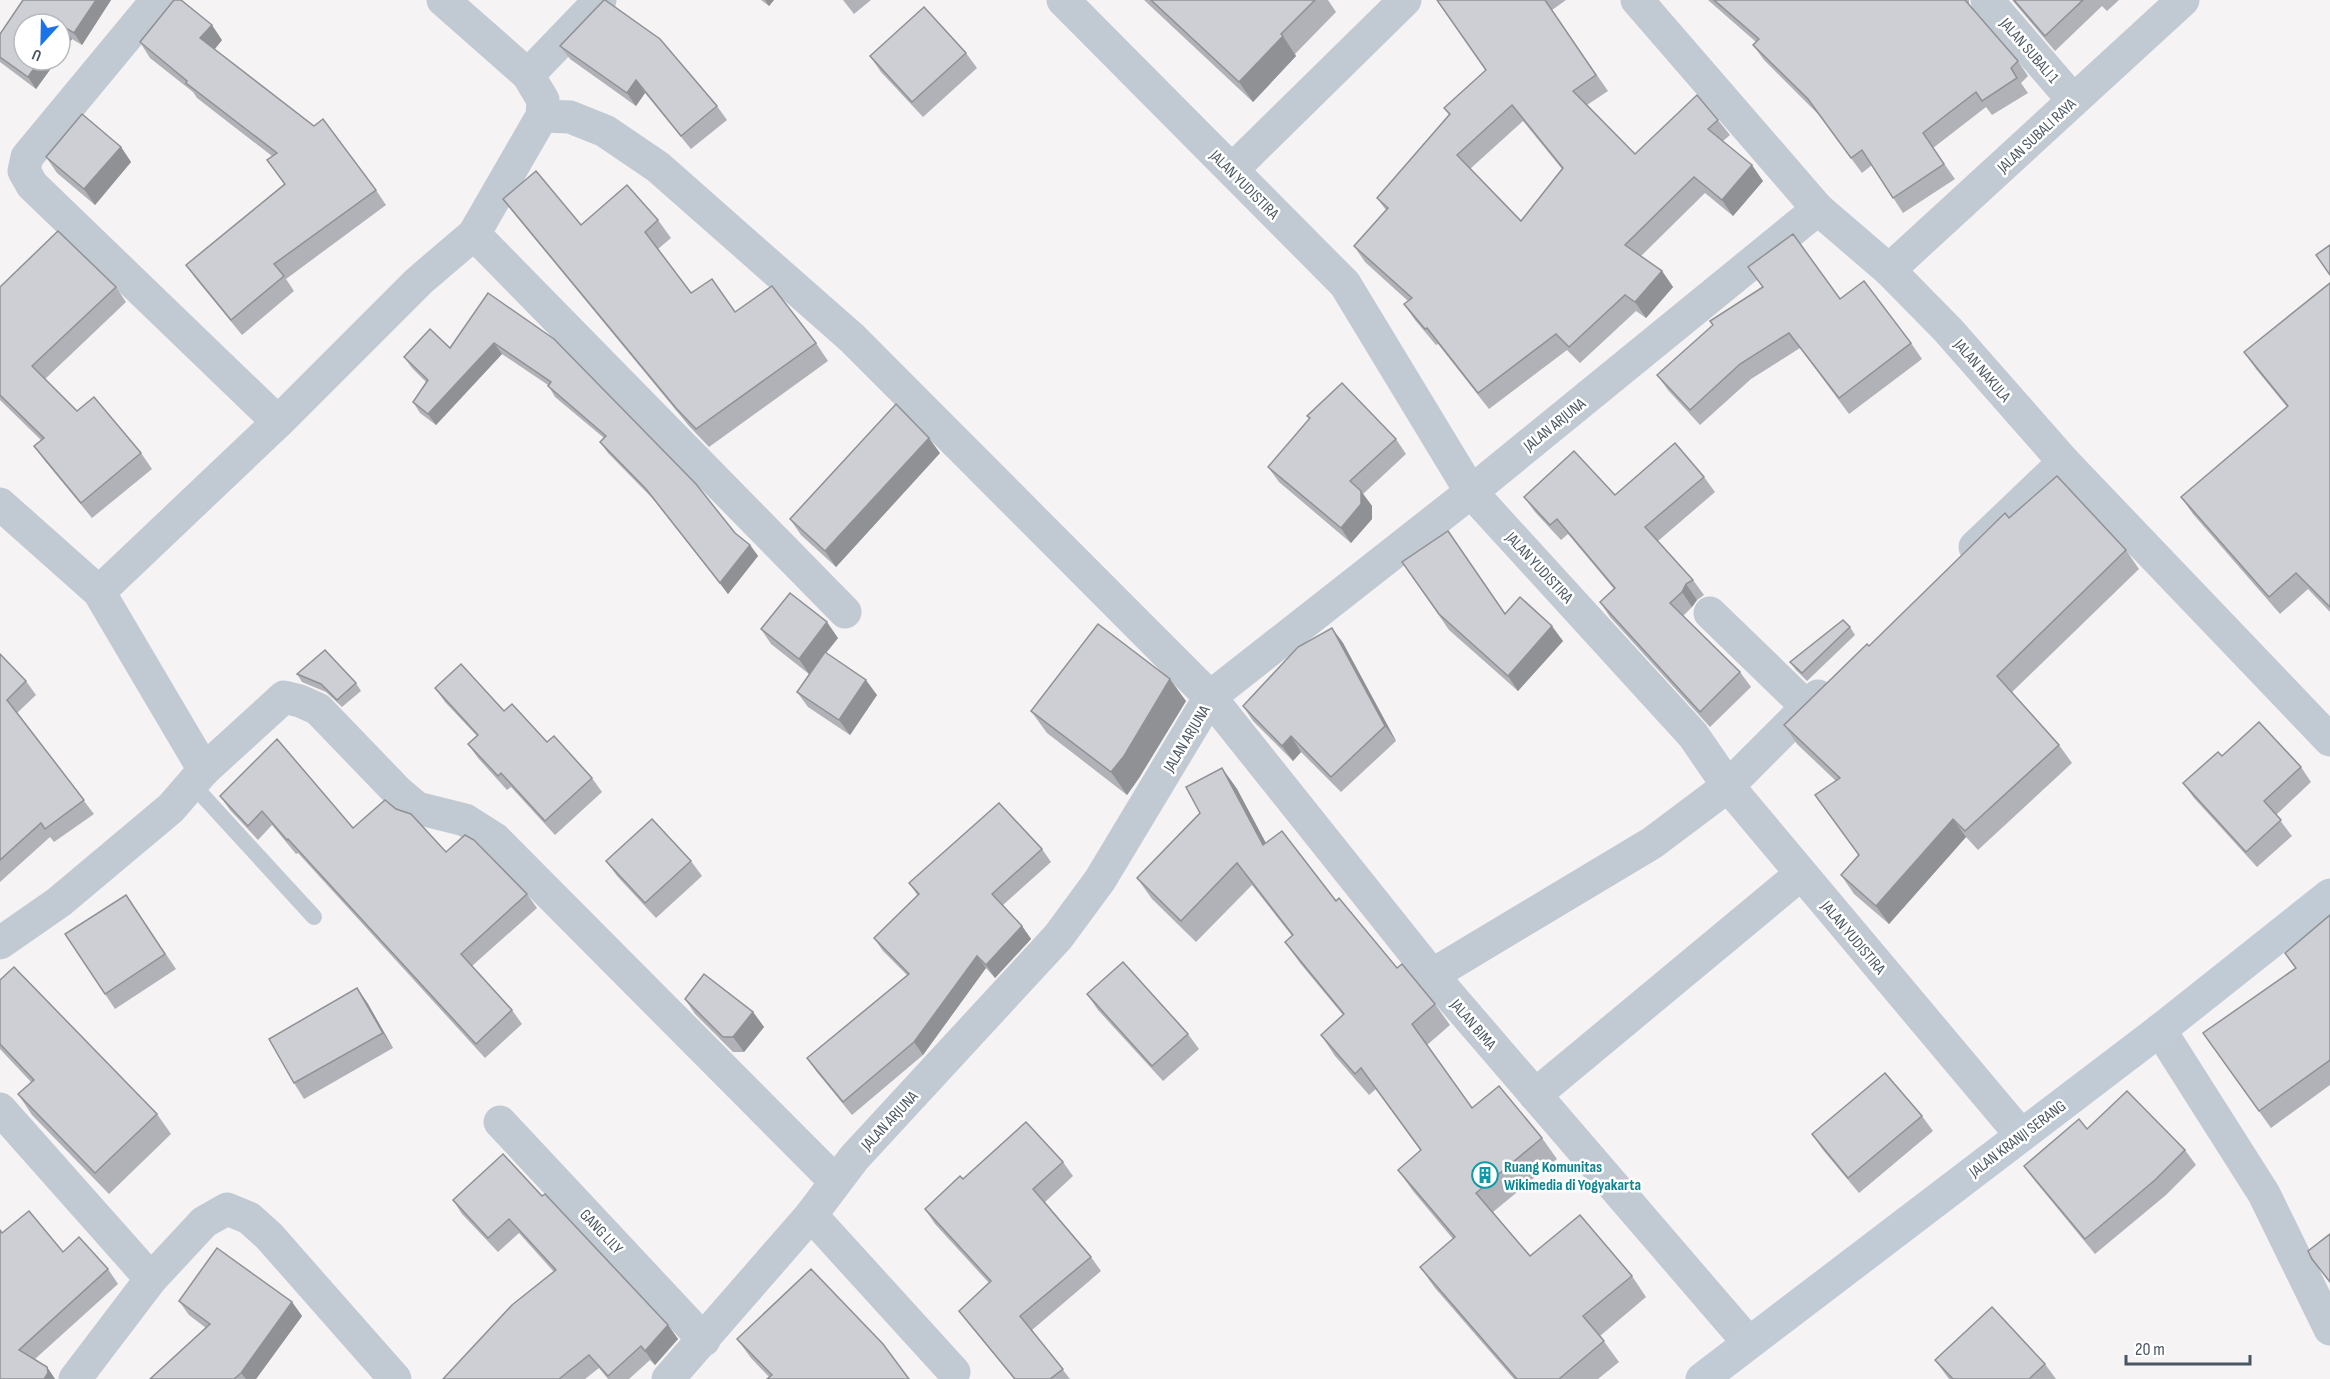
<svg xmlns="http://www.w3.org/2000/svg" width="2330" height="1379" viewBox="0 0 2330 1379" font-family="'Sofia Sans Condensed',sans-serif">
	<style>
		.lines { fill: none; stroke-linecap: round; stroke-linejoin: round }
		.service { stroke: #c1cad2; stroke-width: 16 }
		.minor { stroke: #c1cad2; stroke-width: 33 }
		.secondary { stroke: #c1cbd6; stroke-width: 33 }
		.wall { fill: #b0b2b7; fill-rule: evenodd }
		.shaded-wall { fill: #909195 }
		.building { fill: #cdcfd5; stroke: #909195; stroke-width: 1.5; fill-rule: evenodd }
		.labels { text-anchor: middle; stroke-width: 5; stroke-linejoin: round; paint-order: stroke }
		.street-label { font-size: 16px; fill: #4a5661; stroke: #fff }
		.culture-label { font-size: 16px; font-weight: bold; fill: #0d838f; stroke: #fff; text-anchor: start }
	</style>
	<rect width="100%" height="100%" fill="#f5f3f3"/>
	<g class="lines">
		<polyline class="service" points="193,785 314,917"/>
		<g class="minor">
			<polyline points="157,0 27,157 24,171 32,185 278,422"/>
			<polyline points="443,0 528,75"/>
			<polyline points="1063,0 1345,284 1471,492 1693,735 1728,786 2021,1135"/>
			<polyline points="1637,0 1818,209 1889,270 1948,330 2064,462 2330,740"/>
			<polyline points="1987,0 2073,100"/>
			<polyline points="542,116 570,117 605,131 658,167 852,338 1210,697 1432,975 1748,1342"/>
			<polyline points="1232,170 1405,0"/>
			<polyline points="474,234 845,612"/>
			<polyline points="1889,270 2183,0"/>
			<polyline points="0,504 99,592 204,770 171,808 59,902 0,943"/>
			<polyline points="1975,547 2064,462"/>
			<polyline points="99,592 278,422 419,281 474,234 542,116 543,100 528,75 600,0"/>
			<polyline points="1710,613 1807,707"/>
			<polyline points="204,770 284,697 300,701 318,709 397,791 417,808 465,820 495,839 835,1181"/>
			<polyline points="1432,975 1652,843 1728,786 1818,696"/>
			<polyline points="2160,1030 2264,1194 2330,1329"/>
			<polyline points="1535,1095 1801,874"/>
			<polyline points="0,1109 151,1279"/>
			<polyline points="500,1122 704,1340"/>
			<polyline points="811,1215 954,1372"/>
			<polyline points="75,1379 151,1279 204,1222 227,1209 249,1218 269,1236 395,1379"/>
			<polyline points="668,1379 811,1215 854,1158 1058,937 1100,880 1210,697 1471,492 1818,209"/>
		</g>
		<polyline class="secondary" points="1702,1379 2160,1030 2330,895"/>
	</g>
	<g class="wall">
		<polygon points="23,0 111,0 82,45 72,39 36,89 0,62 0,34"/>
		<polygon points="761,0 774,0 769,6"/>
		<polygon points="843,0 871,0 854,14"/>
		<polygon points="1144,0 1328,0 1336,12 1295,54 1296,56 1253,102"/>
		<path d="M1437,0H1566L1552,10L1608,91L1587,105L1635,154L1718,120L1730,135L1723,141L1763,181L1733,216L1705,193L1641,256L1662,271L1673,287L1646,318L1636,311L1580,363L1567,350L1489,409L1438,344L1436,345L1415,320L1404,304L1408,301L1365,262L1354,246L1386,210L1377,198L1449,115L1444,108L1486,70ZM1523,121L1562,169L1521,221L1470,169Z"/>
		<polygon points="1708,0 1969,0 1969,3 1970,6 2018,61 2028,76 2021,83 2028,93 1992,115 1986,107 1933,148 1955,179 1903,213 1872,165 1862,173 1818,114 1764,60 1753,45 1756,42"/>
		<polygon points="2012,0 2119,0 2107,11 2102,6 2055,51"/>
		<polygon points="222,40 214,49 376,190 386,205 286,279 294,291 242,335 197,280 186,265 284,184 267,160 272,156 197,98 193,92 150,58 140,42"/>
		<polygon points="560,46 717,106 727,120 691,149 645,93 636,106 570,59"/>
		<polygon points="966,53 977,68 923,117 881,72 870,56"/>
		<polygon points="121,147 131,162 95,205 57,173 46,157"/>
		<polygon points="503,199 581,225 658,220 671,238 658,249 691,293 735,312 816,343 828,361 709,447 689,426 516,216"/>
		<polygon points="2330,283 2330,612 2308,589 2280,614 2193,514 2181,497 2287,407 2256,369 2244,352"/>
		<polygon points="0,287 116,287 126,302 45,379 77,411 141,453 152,469 92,518 45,461 34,446 41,440 0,400"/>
		<polygon points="488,293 735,533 750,545 758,556 728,594 654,500 608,453 600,442 604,438 555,397 548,385 502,354 436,425 420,413 413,402 426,382 412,368 404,357 450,348"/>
		<polygon points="1840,299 1911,343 1922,359 1849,414 1800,348 1751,379 1700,425 1668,390 1657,375"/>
		<polygon points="1307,416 1396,439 1406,454 1363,494 1372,506 1372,519 1351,543 1279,482 1268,467 1309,419"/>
		<polygon points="940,453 836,567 801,535 790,519"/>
		<polygon points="1704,477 1715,492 1658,541 1693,580 1704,595 1697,600 1692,607 1683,616 1740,672 1751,687 1710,727 1610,617 1600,602 1614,589 1568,534 1561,540 1535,512 1524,497 1615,495"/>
		<polygon points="2009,518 2126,550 2139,569 2012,692 2059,745 2072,763 1978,850 1966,837 1889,924 1854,894 1841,875 1858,855 1836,781 1797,744 1784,725"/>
		<polygon points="1402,562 1505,614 1563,641 1518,691 1449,630"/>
		<polygon points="1850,627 1855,635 1807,681 1796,670 1790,662"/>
		<polygon points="1332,628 1343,643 1396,741 1341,792 1301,752 1293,761 1253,721 1243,706"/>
		<polygon points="761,629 838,638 826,653 877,695 850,735 808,707 797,692 809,674 771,644"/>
		<polygon points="0,654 26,681 36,695 17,713 94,814 54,842 50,837 0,882"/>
		<polygon points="297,674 356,683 361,691 342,707 326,692 302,682"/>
		<polygon points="435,688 504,711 547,742 592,778 602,792 555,835 511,787 507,790 478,758 468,744 477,736 445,702"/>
		<polygon points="1186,701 1139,778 1127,795 1047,733 1031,711"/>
		<polygon points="2222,756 2301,767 2311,782 2276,815 2292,836 2257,867 2194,798 2183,783"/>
		<polygon points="1222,768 1237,789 1266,843 1336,901 1397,968 1435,1004 1450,1025 1427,1045 1472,1108 1542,1138 1557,1159 1493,1212 1530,1256 1632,1276 1646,1297 1600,1336 1619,1362 1598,1379 1514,1379 1435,1288 1420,1267 1453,1239 1413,1191 1398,1170 1421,1151 1376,1089 1369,1095 1335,1056 1321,1035 1343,1015 1300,963 1285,942 1292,936 1252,885 1196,942 1152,899 1137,878 1200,813"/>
		<polygon points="220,796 353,828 446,852 527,894 537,908 472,966 512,1010 522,1024 485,1058 298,853 296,854 272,825 258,840 230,810"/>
		<polygon points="1042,849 1051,862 1003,905 1022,926 1031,939 995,978 986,968 923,1055 852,1115 816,1071 807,1058 907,975 883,951 874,938 918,896 909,883"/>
		<polygon points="606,861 691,861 702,876 656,918 617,876"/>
		<polygon points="126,895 176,969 115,1009 105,994"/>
		<polygon points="2330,915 2330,1085 2271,1128 2203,1033 2295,968 2285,953"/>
		<polygon points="0,980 157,1114 171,1134 109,1194 32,1115 18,1094 31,1082 0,1049"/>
		<polygon points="357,988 368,1004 393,1048 304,1099 294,1083"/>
		<polygon points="1087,994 1188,1034 1199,1049 1163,1081 1098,1010"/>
		<polygon points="685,999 753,1012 764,1027 744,1052 733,1052 695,1014"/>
		<polygon points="1922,1116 1933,1131 1859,1193 1823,1150 1812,1134"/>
		<polygon points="2087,1129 2185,1150 2196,1165 2166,1195 2095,1254 2035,1181 2024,1166"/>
		<polygon points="1063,1162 1073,1176 1045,1202 1091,1257 1101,1271 1032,1330 1070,1379 1014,1379 970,1325 959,1311 989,1283 935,1224 925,1209"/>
		<polygon points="542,1196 668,1325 678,1339 655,1365 650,1360 629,1379 608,1379 599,1368 585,1379 443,1379 554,1272 519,1233 498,1252 462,1214 453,1200"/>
		<polygon points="2,1233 63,1252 108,1269 118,1284 35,1359 47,1367 55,1379 0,1379"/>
		<polygon points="179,1301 292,1302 302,1316 256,1379 150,1379 206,1328 189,1315"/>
		<polygon points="737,1339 909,1379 769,1377 751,1358"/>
		<polygon points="1935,1360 2045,1364 2056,1379 1949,1379"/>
	</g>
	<g class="shaded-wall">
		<polygon points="96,0 111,0 82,45 74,33"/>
		<polygon points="765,0 774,0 769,6"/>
		<polygon points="212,25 222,40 211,54 200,38"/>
		<polygon points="64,27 72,39 60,56 60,33"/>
		<polygon points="1283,36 1296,56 1253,102 1239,82"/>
		<polygon points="40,60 57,60 36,89 28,77"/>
		<polygon points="636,80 645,93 636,106 627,93"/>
		<polygon points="121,147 131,162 95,205 84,189"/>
		<polygon points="1752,165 1763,181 1733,216 1722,200"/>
		<polygon points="1662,271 1673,287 1646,318 1635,302"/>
		<polygon points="494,343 502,354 436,425 428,414"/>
		<polygon points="929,438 940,453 836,567 825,551"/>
		<polygon points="1361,491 1372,506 1372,519 1351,543 1341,528"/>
		<polygon points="750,545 758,556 728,594 720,583"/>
		<polygon points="1686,584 1697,600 1692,607 1682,592"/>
		<polygon points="827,622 838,638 809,674 799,659"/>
		<polygon points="1552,626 1563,641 1518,691 1508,676"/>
		<polygon points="1332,628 1343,643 1396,741 1385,726"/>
		<polygon points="1170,679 1186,701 1139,778 1127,795 1111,772"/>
		<polygon points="866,680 877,695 850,735 839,720"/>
		<polygon points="1291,736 1301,752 1293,761 1282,746"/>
		<polygon points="1222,768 1237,789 1278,866 1263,845"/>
		<polygon points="1953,819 1966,837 1889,924 1876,906"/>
		<polygon points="1022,926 1031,939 995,978 986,965"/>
		<polygon points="977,956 986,968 923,1055 914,1042"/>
		<polygon points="357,988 368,1004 393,1048 383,1033"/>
		<polygon points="753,1012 764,1027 744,1052 733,1037"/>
		<polygon points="292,1302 302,1316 256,1379 246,1379 241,1373"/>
		<polygon points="668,1325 678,1339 655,1365 645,1351"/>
		<polygon points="47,1367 55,1379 44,1379"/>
	</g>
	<g class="building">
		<polygon points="23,0 96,0 74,33 64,27 60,33 60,24 24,24 24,60 40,60 28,77 0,57 0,34"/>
		<polygon points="174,0 181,0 212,25 200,38 314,126 323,119 376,190 274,264 284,276 231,320 186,265 285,184 267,160 277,153 186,83 187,81 140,42"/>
		<polygon points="604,0 605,0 660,39 717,106 681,136 636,80 627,93 560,46"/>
		<polygon points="1151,0 1315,0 1281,34 1283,36 1239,82"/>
		<path d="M1437,0H1545L1596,75L1573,91L1635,154L1697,95L1718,120L1708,129L1752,165L1722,200L1694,177L1625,245L1662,271L1635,302L1625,295L1569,347L1556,334L1478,393L1427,328L1425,329L1404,304L1412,298L1354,246L1388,208L1377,198L1450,114L1444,108L1486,70ZM1512,105L1563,168L1521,221L1457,155Z"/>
		<polygon points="1714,0 1965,0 2018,61 2011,68 2017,78 1982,101 1976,92 1923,133 1944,164 1893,198 1862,150 1851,158 1808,99 1753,45 1759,39"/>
		<polygon points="2014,0 2083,0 2045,36"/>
		<polygon points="924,7 966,53 912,102 870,56"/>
		<polygon points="82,114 121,147 84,189 46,157"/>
		<polygon points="536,171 581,225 627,185 658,220 645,232 691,293 712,279 735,312 772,286 816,343 696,429 676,408 503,199"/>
		<polygon points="58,231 116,287 32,366 77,411 94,397 141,453 81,503 34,446 44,438 0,395 0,287"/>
		<polygon points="1793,234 1840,299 1864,281 1911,343 1839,398 1789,333 1740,364 1690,410 1657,375 1713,325 1710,321 1763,287 1748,267"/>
		<polygon points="2330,245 2330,275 2316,255"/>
		<polygon points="2330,283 2330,607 2296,573 2269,597 2181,497 2288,406 2244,352"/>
		<polygon points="488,293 554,339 696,484 735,533 750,545 720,583 646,489 600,442 606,436 548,386 551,382 494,343 428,414 413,402 428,380 404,357 430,329 450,348"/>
		<polygon points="1342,383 1396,439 1350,481 1361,491 1361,504 1341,528 1268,467 1310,418 1307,416"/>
		<polygon points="896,404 929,438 825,551 790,519"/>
		<polygon points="1675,443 1704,477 1645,527 1693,580 1686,584 1682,592 1670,603 1740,672 1700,712 1600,602 1615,588 1557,519 1550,525 1524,497 1574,451 1615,495"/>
		<polygon points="2057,476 2126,550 1997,676 2059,745 1965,831 1953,819 1876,906 1841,875 1859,855 1815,795 1840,778 1784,725 1867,644 1869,646 2005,513 2009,518"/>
		<polygon points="1448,531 1505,614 1520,597 1552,626 1508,676 1439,614 1402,562"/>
		<polygon points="790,593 827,622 799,659 761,629"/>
		<polygon points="1843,620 1850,627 1802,673 1790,662"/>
		<polygon points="1098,624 1170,679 1124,756 1111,772 1031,711"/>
		<polygon points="1332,628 1385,726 1331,777 1291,736 1282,746 1243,706 1298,647"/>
		<polygon points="325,650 356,683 337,700 321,684 297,674"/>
		<polygon points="825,652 866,680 839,720 797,692"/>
		<polygon points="0,654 26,681 7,700 84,800 45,829 41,823 0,860"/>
		<polygon points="461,664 504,711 512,704 547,742 554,736 592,778 545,821 501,773 498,776 468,744 478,735 435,688"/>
		<polygon points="2259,722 2301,767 2264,801 2281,820 2246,852 2183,783 2218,752 2222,756"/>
		<polygon points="277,739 353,828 385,800 396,809 411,814 446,852 465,835 474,840 527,894 461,954 512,1010 476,1044 288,839 287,840 262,811 248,826 220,796"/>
		<polygon points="1222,768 1263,845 1282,831 1336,901 1339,898 1397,968 1402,964 1435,1004 1412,1024 1472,1108 1499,1086 1542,1138 1476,1193 1530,1256 1580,1215 1632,1276 1583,1316 1604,1341 1559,1379 1517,1379 1420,1267 1455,1237 1398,1170 1421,1150 1361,1068 1355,1074 1321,1035 1344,1014 1285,942 1293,935 1237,863 1181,921 1137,878 1200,813 1186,787"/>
		<polygon points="999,803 1042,849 992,894 1022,926 986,965 977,956 914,1042 843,1102 807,1058 909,974 874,938 919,894 909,883"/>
		<polygon points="652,819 691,861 645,903 606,861"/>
		<polygon points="126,895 165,954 105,994 65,934"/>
		<polygon points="2330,915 2330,1060 2259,1111 2203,1033 2296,968 2285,953"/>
		<polygon points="1123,962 1188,1034 1152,1066 1087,994"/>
		<polygon points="14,967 157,1114 95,1173 18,1094 34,1080 0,1044 0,980"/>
		<polygon points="704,974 753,1012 733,1037 723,1037 685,999"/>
		<polygon points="357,988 383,1033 294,1083 269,1039"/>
		<polygon points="1885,1073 1922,1116 1848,1178 1812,1134"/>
		<polygon points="2127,1091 2185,1150 2155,1180 2085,1239 2024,1166 2079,1119 2087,1129"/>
		<polygon points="1026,1122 1063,1162 1033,1189 1091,1257 1020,1316 1063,1369 1050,1379 1015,1379 959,1311 991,1281 925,1209 960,1176 963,1179"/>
		<polygon points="503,1154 542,1196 545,1194 668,1325 645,1351 641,1346 608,1376 589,1355 559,1379 443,1379 512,1305 556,1270 509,1219 488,1238 453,1200"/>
		<polygon points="29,1211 63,1252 79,1237 108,1269 19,1350 47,1367 48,1373 44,1379 0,1379 0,1230 2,1233"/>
		<polygon points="2330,1234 2330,1282 2312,1259 2308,1251"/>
		<polygon points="217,1248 292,1302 241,1373 234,1379 150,1379 210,1324 179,1301"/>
		<polygon points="811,1269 883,1344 909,1379 767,1379 772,1375 737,1339"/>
		<polygon points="1992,1307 2045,1364 2029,1379 1953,1379 1935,1360"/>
	</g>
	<defs>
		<g id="building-ring" transform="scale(1.35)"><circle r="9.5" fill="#fff" stroke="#0f9aa8" stroke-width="1.5"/><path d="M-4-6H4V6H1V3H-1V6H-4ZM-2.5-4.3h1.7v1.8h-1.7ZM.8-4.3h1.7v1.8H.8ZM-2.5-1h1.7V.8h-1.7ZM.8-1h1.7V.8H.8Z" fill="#0f9aa8"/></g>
	</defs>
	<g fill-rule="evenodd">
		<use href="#building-ring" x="1485" y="1175"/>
	</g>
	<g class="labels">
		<g class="street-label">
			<text transform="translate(2030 50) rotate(49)" y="6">JALAN SUBALI 1</text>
			<text transform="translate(2036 135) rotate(-43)" y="6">JALAN SUBALI RAYA</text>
			<text transform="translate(1245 184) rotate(45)" y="6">JALAN YUDISTIRA</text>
			<text transform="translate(1983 370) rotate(49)" y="6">JALAN NAKULA</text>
			<text transform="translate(1554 424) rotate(-39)" y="6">JALAN ARJUNA</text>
			<text transform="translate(1540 567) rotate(47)" y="6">JALAN YUDISTIRA</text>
			<text transform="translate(1186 738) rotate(-59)" y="6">JALAN ARJUNA</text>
			<text transform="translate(1854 937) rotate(50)" y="6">JALAN YUDISTIRA</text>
			<text transform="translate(1474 1024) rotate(49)" y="6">JALAN BIMA</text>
			<text transform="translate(889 1120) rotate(-47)" y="6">JALAN ARJUNA</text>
			<text transform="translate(2017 1138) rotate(-37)" y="6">JALAN KRANJI SERANG</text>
			<text transform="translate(602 1231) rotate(47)" y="6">GANG LILY</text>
		</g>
		<g class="culture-label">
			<text x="1504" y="1172">Ruang Komunitas<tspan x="1504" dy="18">Wikimedia di Yogyakarta</tspan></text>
		</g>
	</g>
	<g transform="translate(42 42) rotate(202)"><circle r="28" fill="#ffffff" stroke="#b7bbc0" stroke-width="1.5"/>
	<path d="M0-4.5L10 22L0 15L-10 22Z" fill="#1a73e8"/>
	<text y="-9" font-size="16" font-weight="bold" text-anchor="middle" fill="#4a5661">U</text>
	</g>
	<path d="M2126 1355v9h124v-9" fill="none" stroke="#4a5661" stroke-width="3"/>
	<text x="2135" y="1355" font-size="18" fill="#4a5661" stroke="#ffffff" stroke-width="4.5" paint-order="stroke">20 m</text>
</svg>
